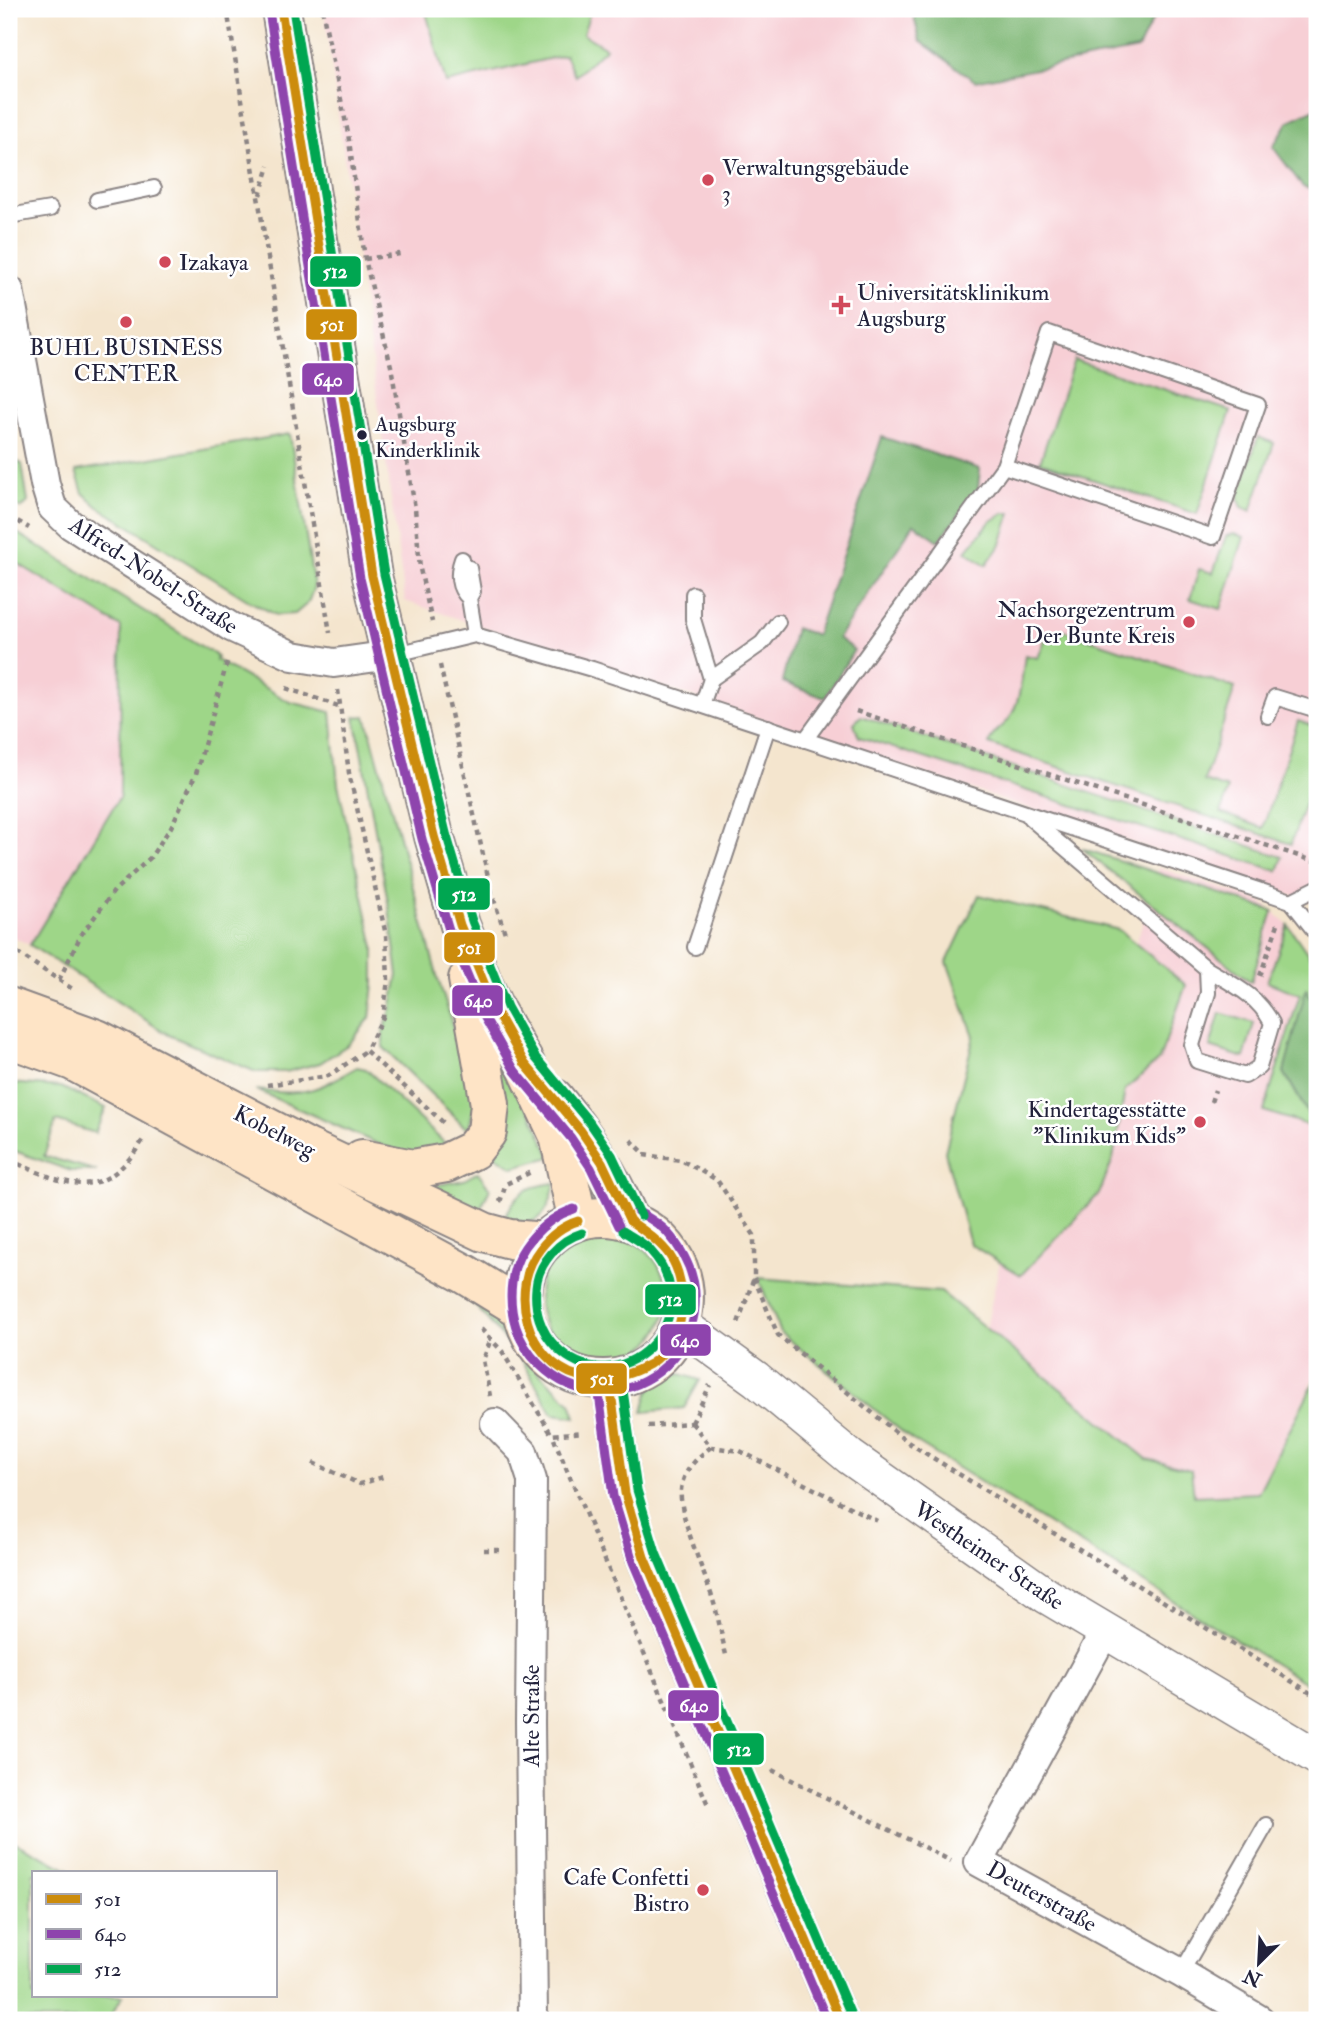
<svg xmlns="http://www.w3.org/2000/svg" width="1326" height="2029" viewBox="0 0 1326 2029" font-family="'IM FELL Double Pica',serif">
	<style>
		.built { fill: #f7cfd5 }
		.green { fill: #9ed688; stroke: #607c62; stroke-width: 2 }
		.forest { fill: #7eb774; stroke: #506c58; stroke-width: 2 }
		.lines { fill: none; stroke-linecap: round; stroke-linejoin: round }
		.service-casing { stroke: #8b8484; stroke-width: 18 }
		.minor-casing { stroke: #8b8484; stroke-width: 32 }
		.tertiary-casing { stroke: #8b8484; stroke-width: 38 }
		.secondary-casing { stroke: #8b8484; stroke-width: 42 }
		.path { stroke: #8b8484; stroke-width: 4.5; stroke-dasharray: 5 5; stroke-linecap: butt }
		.service { stroke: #fff; stroke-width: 14 }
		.minor { stroke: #fff; stroke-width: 28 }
		.tertiary { stroke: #fff; stroke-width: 35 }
		.secondary { stroke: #fee4c6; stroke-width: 38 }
		.bus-1-casing { stroke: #fff; stroke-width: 14 }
		.bus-2-casing { stroke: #fff; stroke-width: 14 }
		.bus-3-casing { stroke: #fff; stroke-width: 14 }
		.bus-1 { stroke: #cc8c0c; stroke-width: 9 }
		.bus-2 { stroke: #8e44ad; stroke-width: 9 }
		.bus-3 { stroke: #00a651; stroke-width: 9 }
		.poi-dot { fill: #d1495b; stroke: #fff; stroke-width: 2.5 }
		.bus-dot { fill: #22223b; stroke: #fff; stroke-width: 2.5 }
		.labels { text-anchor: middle; stroke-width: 5; stroke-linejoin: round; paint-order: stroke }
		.bus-label { font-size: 21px; fill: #22223b; stroke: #fff; text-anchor: start }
		.poi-label { font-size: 23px; fill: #22223b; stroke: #fff; text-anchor: start }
		.street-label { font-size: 23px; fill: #22223b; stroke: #fff }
		.line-badge { stroke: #fff; stroke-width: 2.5 }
		.badge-label { font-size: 19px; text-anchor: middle; font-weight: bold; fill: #fff }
	</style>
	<rect width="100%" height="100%" fill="#fff"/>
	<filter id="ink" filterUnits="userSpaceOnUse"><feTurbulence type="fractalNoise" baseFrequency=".0143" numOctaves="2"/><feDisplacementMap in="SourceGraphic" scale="14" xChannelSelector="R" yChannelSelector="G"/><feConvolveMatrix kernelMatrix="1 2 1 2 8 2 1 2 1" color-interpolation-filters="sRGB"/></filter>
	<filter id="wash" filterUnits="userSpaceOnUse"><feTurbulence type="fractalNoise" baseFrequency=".00686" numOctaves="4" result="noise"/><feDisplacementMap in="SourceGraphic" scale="28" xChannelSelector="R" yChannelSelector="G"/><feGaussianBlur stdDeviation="1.57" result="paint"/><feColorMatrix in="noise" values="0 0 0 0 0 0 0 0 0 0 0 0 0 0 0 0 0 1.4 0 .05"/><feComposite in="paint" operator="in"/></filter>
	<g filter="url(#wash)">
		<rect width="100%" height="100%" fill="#f4e5ce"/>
		<g class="built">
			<polygon points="324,9 1317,9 1317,904 405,601"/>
			<polygon points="9,535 121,602 120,796 30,945 9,935"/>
			<polygon points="1159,868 1261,901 1293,929 1306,989 1317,1008 1317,1371 1258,1493 1194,1496 1191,1470 1147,1459 986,1329 1005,1236 1044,1247"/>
		</g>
		<g class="green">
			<polygon points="425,9 591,9 583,34 606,48 575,76 565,55 446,83"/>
			<polygon points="1074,360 1231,411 1197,514 1040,462"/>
			<polygon points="290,434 314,587 308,603 295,614 276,615 249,601 97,506 83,493 76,471"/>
			<polygon points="1258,437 1274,443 1251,511 1242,507 1238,498"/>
			<polygon points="9,449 10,458 22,464 28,502 21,509 9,501"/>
			<polygon points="1005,513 1011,513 1001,544 986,565 966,551 990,522"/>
			<polygon points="9,528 217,656 216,660 290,702 331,712 338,784 374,947 374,984 370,1018 349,1044 320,1063 286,1072 256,1072 169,1035 30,945 120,796 121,627 9,558"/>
			<polygon points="1234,534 1244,537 1221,609 1190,599 1199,569 1213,573 1226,536"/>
			<path d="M1062,630L1235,688L1204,781L1228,789L1221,813L1263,828L1298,721L1317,727V768L1291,844L989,744C994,729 1001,730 1009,719C1021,701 1022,675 1025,655L1038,658L1047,634L1060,637Z"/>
			<polygon points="366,716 438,979 464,1060 475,1104 468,1130 383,1047 383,1032 391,1010 398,975 389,908 355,717"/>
			<polygon points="861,716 1283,857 1278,871 859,737 854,723"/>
			<polygon points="1081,848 1273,911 1251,982"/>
			<polygon points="979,895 1119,930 1186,985 1159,1060 1125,1090 1113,1159 1099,1194 1021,1275 970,1244 945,1152 974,1036 947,962"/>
			<polygon points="1288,925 1317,967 1317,1008 1307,990 1284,1072 1316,1128 1264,1111 1300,994 1267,982"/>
			<polygon points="1220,1013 1254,1023 1244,1058 1210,1047"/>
			<path d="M496,1065C523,1089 536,1124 551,1157L513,1167L494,1155L500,1138Z"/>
			<path d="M357,1067L366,1069L450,1148L411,1155L378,1144L256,1090C306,1096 314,1092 357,1067Z"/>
			<polygon points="9,1083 61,1087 106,1108 95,1133 56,1121 44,1156 97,1171 71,1171 9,1149"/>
			<polygon points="478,1172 490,1189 477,1215 432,1186 464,1180"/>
			<path d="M555,1183C547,1219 539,1226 501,1223C519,1193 519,1188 555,1183Z"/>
			<circle cx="603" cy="1298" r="64"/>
			<polygon points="758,1278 941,1292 1147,1459 1191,1470 1194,1496 1258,1493 1317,1376 1317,1690 911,1439 781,1333"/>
			<polygon points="476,1291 505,1320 530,1364 571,1403 576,1417 553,1414 520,1357 473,1303"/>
			<path d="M680,1374L700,1380L684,1408L643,1412C648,1386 654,1379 680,1374Z"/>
			<polygon points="9,1839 76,1873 33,1873 33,1996 123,1996 108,2020 9,2020"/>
		</g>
		<g class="forest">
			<polygon points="912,9 1158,9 1138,49 975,81 920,41"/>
			<polygon points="1317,108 1317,191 1303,187 1273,147 1289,121"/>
			<polygon points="882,437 980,469 978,489 939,541 914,524 838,638 854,650 825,698 782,682 795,628 816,635"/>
			<polygon points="1306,989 1317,1008 1317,1129 1284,1072"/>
		</g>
	</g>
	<g filter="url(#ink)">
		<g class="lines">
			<g class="service-casing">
				<g id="service">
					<polyline points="97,200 154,188"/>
					<polyline points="9,216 50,209"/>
					<path d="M462,559C457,573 457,588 469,598"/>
					<polyline points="469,568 473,591 469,598 475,635"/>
					<polyline points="693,594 693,619 711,679 762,643 778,622"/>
					<polyline points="392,655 475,635 592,669 1291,901 1317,934"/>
					<polyline points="702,705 711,679"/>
					<polyline points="1268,716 1275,697 1317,710"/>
					<polyline points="805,740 1004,466 1049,333 1258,405 1213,537 1004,466"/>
					<path d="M1030,818L1207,969L1208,993L1192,1045L1197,1061L1245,1076L1259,1067L1272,1023C1257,995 1234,985 1207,969"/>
					<polyline points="1291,901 1317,888"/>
					<polyline points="695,947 768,727"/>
					<polyline points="1181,1973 1266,1825"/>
				</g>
			</g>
			<g class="minor-casing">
				<g id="minor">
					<polyline points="9,290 45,484 52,507 71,525 231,627 293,656 334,663 391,655"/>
					<polyline points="495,1423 523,1452 532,1480 530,1722 533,2020"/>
					<polyline points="1104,1630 1096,1648 979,1862 1181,1973 1260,2020"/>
				</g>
			</g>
			<g class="tertiary-casing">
				<g id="tertiary">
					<polyline points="680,1324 756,1379 850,1457 1047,1596 1317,1757"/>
					<polyline points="609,1378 625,1493 644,1557 840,2020"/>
				</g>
			</g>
			<g class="secondary-casing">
				<g id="secondary">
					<polyline points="281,9 372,576 434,836 460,925 483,984 496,1012 525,1064 559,1136 578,1221"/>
					<polyline points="9,1007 97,1039 309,1149 484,1232 510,1239 545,1242"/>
					<polyline points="9,1038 73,1061 465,1274 522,1309"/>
					<path d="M554,1098C587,1138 609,1174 630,1221"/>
					<polyline points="362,1159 413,1169 446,1163 473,1150 487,1132 490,1104 468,979"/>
					<circle cx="603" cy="1298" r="81"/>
				</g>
			</g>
			<g class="path">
				<polyline points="227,9 330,633"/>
				<polyline points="322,9 348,133 365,259 391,366 415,508 420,569 432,622"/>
				<polyline points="260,195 269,166"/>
				<polyline points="365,259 400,254"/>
				<polyline points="9,516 29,528"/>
				<polyline points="440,665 492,894 506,936"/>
				<polyline points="286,688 341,707"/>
				<polyline points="338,690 349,773 386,935 388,980 383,1017 366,1051"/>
				<polyline points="856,711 1317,862"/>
				<polyline points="9,947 74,990"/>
				<polyline points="1260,976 1279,921"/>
				<polyline points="59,980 81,935 114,891 150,858 171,827 196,774 228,659"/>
				<polyline points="366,1051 446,1125"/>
				<polyline points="267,1085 328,1076 366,1051"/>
				<polyline points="1211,1102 1215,1090"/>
				<polyline points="631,1140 645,1154"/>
				<polyline points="644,1155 681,1160 717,1180 754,1235 754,1278 738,1323"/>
				<path d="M9,1160C68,1185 102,1205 143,1140"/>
				<polyline points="500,1202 506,1184 531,1172"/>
				<polyline points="754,1278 778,1335 909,1443 1317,1697"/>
				<polyline points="481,1329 502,1351 552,1435 583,1432"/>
				<polyline points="490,1396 483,1360 491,1339"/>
				<polyline points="692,1423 710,1385"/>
				<polyline points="692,1423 711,1447 740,1451 877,1521"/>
				<polyline points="648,1426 692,1423"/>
				<polyline points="554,1439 708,1805"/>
				<path d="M711,1447C697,1458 683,1470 681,1490C678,1515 705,1573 713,1600C719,1619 722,1639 727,1659"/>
				<polyline points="313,1463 360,1484 386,1476"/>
				<polyline points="484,1550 501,1550"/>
				<polyline points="772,1770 951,1861"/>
			</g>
			<use href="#service" class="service"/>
			<use href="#minor" class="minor"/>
			<use href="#tertiary" class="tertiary"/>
			<use href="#secondary" class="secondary"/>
			<g class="bus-1-casing">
				<g id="bus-1">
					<polyline points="281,9 372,576 434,836 460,925 496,1012 525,1064 581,1131 602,1162 630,1221"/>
					<path d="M578,1221C562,1226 550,1236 540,1249C508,1290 526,1360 578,1376C603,1383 628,1376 650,1364C668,1353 682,1328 682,1306C683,1261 666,1245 630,1221"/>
					<polyline points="609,1378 625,1493 644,1557 840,2020"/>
				</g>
			</g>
			<g class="bus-2-casing">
				<g id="bus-2">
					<polyline points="269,11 360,578 422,839 449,930 485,1018 515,1071 571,1138 591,1168 619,1226"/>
					<path d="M574,1209C544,1219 515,1249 512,1282C508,1312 517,1343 539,1364C620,1445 754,1331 667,1232C659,1223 647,1217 637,1211"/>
					<polyline points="597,1380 613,1496 633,1562 827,2020"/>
				</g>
			</g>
			<g class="bus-3-casing">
				<g id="bus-3">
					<polyline points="293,9 384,574 446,833 472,921 507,1007 535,1057 590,1123 612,1155 641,1216"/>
					<path d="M582,1233C559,1240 538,1263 536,1288C534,1309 540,1331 556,1347C617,1408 714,1319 650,1250C643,1242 632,1237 623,1231"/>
					<polyline points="621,1376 637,1490 656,1553 851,2015"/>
				</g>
			</g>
			<use href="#bus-1" class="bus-1"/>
			<use href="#bus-2" class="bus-2"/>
			<use href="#bus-3" class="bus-3"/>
		</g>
	</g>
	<g class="poi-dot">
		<circle cx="708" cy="180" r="7"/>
		<circle cx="165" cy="262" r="7"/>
		<path d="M837.5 294.5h7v7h7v7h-7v7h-7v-7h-7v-7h7z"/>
		<circle cx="126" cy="322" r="7"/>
		<circle cx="1189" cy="622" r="7"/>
		<circle cx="1200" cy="1122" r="7"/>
		<circle cx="703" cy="1890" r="7"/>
	</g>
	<circle class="bus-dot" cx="362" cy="435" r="6"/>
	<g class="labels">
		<g class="bus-label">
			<text x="375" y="431">Augsburg<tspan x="375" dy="26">Kinderklinik</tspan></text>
		</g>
		<g class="poi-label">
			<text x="722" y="175">Verwaltungsgebäude<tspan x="722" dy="26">3</tspan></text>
			<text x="179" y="270">Izakaya</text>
			<text x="857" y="300">Universitätsklinikum<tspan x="857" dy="26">Augsburg</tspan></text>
			<text x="126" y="355" text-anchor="middle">BUHL BUSINESS<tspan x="126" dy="26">CENTER</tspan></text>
			<text x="1175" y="617" text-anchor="end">Nachsorgezentrum<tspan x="1175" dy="26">Der Bunte Kreis</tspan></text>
			<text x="1186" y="1117" text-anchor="end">Kindertagesstätte<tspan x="1186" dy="26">"Klinikum Kids"</tspan></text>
			<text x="689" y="1885" text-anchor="end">Cafe Confetti<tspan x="689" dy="26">Bistro</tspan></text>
		</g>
		<g class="street-label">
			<text transform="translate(154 575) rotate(33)" y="8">Alfred-Nobel-Straße</text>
			<text transform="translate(275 1131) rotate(27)" y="8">Kobelweg</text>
			<text transform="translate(989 1555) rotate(34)" y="8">Westheimer Straße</text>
			<text transform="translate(531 1716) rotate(-90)" y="8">Alte Straße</text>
			<text transform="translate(1042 1896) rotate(29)" y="8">Deuterstraße</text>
		</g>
	</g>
	<g class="line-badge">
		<rect x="309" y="255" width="53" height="33" rx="7" fill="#00a651"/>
		<rect x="305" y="308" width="53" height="33" rx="7" fill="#cc8c0c"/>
		<rect x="301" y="362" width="54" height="34" rx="7" fill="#8e44ad"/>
		<rect x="437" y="877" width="54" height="34" rx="7" fill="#00a651"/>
		<rect x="443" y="931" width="53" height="33" rx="7" fill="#cc8c0c"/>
		<rect x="451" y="984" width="53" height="33" rx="7" fill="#8e44ad"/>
		<rect x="644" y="1283" width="53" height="33" rx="7" fill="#00a651"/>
		<rect x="659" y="1323" width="53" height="34" rx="7" fill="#8e44ad"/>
		<rect x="575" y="1362" width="53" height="33" rx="7" fill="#cc8c0c"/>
		<rect x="667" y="1689" width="53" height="33" rx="7" fill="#8e44ad"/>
		<rect x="712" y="1732" width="53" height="34" rx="7" fill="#00a651"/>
	</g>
	<g class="badge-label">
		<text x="335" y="278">512</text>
		<text x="332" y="331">501</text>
		<text x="328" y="386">640</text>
		<text x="464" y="901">512</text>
		<text x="469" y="954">501</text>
		<text x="478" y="1007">640</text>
		<text x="670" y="1306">512</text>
		<text x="685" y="1347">640</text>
		<text x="602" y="1385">501</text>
		<text x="694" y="1712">640</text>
		<text x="739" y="1756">512</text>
	</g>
	<rect width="1326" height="2029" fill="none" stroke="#fff" stroke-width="35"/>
	<rect x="32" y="1871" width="245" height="126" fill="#ffffff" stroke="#a7a7b1" stroke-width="2"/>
	<rect x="46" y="1894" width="35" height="10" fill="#cc8c0c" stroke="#a7a7b1" stroke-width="2"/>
	<text x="94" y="1906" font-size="21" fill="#22223b">501</text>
	<rect x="46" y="1929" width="35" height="10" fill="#8e44ad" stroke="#a7a7b1" stroke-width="2"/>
	<text x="94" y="1941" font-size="21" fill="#22223b">640</text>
	<rect x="46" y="1964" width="35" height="10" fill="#00a651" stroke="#a7a7b1" stroke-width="2"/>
	<text x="94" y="1976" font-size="21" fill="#22223b">512</text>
	<g transform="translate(1259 1963) rotate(204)" stroke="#ffffff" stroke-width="5" paint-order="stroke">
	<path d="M0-5L12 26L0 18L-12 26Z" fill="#22223b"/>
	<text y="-10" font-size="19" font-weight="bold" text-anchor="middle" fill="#22223b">N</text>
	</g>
</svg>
